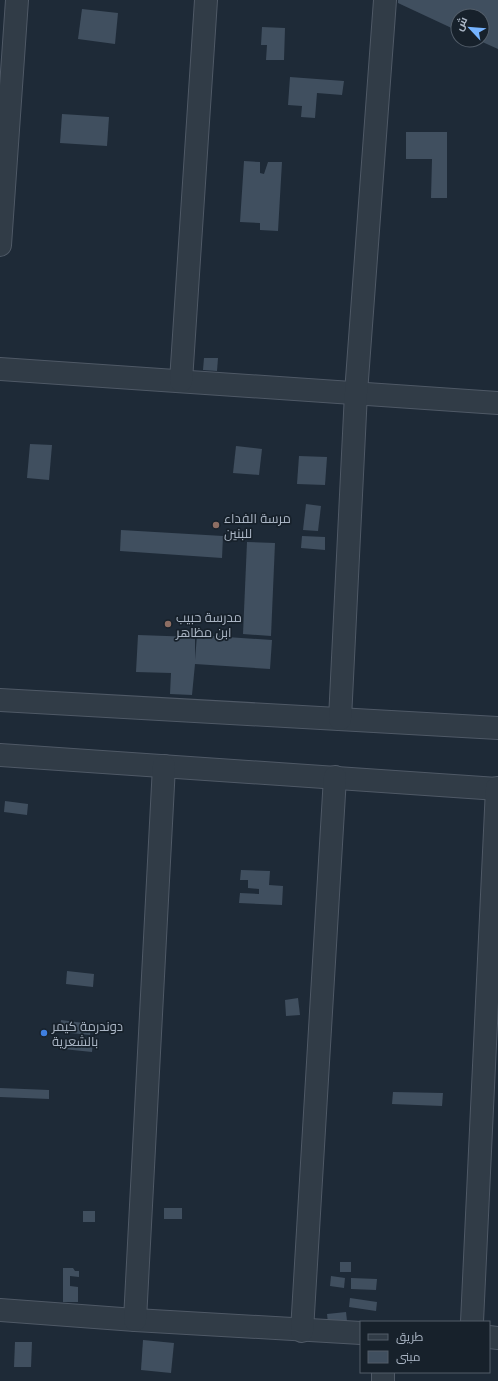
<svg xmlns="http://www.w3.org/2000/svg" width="498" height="1381" viewBox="0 0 498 1381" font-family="'Space Grotesk',Cairo,sans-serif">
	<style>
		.building { fill: #404f5f }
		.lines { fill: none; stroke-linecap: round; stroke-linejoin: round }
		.minor-casing { stroke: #4f5966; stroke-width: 24 }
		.minor { stroke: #313c47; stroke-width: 22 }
		.education-dot { fill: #8d6e63; stroke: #17212b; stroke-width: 1.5 }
		.shop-dot { fill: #3f7fe0; stroke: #17212b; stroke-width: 1.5 }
		.labels { text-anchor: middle; stroke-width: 3.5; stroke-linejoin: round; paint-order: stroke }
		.poi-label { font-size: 13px; fill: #abb6c5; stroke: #17212b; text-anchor: start }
	</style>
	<rect width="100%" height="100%" fill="#1e2a37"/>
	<g class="building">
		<polygon points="398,0 498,0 498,49 478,40 482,40 482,16 458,16 458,31 398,3"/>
		<polygon points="82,9 118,13 115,44 78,39"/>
		<polygon points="262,27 285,28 284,60 266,60 267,45 261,45"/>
		<polygon points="290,77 344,81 342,95 317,93 315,118 301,117 302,106 288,105"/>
		<polygon points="62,114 109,117 107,146 60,143"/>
		<polygon points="406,132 447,132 447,198 431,198 432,159 406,159"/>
		<polygon points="244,161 260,162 260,173 264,174 268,162 282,162 278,231 260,230 260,223 240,222"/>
		<polygon points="204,358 218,358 217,371 203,370"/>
		<polygon points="30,444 52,445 49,480 27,478"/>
		<polygon points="236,446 262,449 259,475 233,473"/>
		<polygon points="299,456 327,457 325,485 297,484"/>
		<polygon points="306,504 321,506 318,531 303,530"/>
		<polygon points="121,530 223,536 222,558 120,551"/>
		<polygon points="302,536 325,537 325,550 301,548"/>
		<polygon points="247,542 275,543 271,636 243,634"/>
		<polygon points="138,635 195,637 195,660 197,635 272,640 270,669 195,664 192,695 170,694 171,673 136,672"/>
		<polygon points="5,801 28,804 27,815 4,812"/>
		<polygon points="241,870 270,871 269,885 283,886 282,905 239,903 240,893 259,894 259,889 248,888 248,880 240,880"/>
		<polygon points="67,971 94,974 93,987 66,984"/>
		<polygon points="298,998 300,1015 286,1016 285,1000"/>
		<polygon points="61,1020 91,1024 90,1035 60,1032"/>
		<polygon points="64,1038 93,1041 92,1052 63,1049"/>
		<polygon points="0,1088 49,1090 49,1099 0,1097"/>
		<polygon points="393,1092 443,1093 442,1106 392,1104"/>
		<rect x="164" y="1208" width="18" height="11"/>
		<rect x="83" y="1211" width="12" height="11"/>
		<rect x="340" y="1262" width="11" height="10"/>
		<polygon points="63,1268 73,1268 75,1271 79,1271 79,1277 70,1276 70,1286 78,1287 78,1302 63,1302"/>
		<polygon points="331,1276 345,1278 344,1288 330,1286"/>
		<polygon points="351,1278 377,1279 376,1290 351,1289"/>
		<polygon points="350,1298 377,1302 376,1311 349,1307"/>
		<polygon points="346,1312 347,1321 328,1323 327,1314"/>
		<polygon points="143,1340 174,1343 171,1373 141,1370"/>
		<polygon points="15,1342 32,1342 31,1367 14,1367"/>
	</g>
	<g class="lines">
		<g class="minor-casing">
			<g id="minor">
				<polyline points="0,245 17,0"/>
				<polyline points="0,369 498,403"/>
				<polyline points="181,381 206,0"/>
				<polyline points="0,700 498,728"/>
				<polyline points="340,719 356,393 385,0"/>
				<polyline points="0,755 498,789"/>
				<polyline points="0,1310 135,1320 361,1333"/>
				<polyline points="135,1320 164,766"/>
				<polyline points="472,1322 497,788"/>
				<polyline points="302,1331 335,777"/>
				<polyline points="489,1337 498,1338"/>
				<polyline points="383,1381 383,1372"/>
			</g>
		</g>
		<use href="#minor" class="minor"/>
	</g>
	<g class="education-dot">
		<circle cx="216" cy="525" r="4"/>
		<circle cx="168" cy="624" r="4"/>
	</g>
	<circle class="shop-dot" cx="44" cy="1033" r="4"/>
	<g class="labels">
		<g class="poi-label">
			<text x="224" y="523">مرسة الفداء<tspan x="224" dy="15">للبنين</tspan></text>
			<text x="176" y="622">مدرسة حبيب<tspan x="176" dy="15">ابن مظاهر</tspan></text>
			<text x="52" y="1031">دوندرمة كيمر<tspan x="52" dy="15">بالشعرية</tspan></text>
		</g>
	</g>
	<rect x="360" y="1321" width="130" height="52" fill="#17212b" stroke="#525d69"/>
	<rect x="368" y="1334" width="20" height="6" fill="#313c47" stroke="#525d69"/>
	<text x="396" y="1341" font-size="12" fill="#abb6c5">طريق</text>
	<rect x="368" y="1351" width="20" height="12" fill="#404f5f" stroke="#525d69"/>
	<text x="396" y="1361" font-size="12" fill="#abb6c5">مبنى</text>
	<g transform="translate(470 28) rotate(296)"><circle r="19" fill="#17212b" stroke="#525d69"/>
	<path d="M0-3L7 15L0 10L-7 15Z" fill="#76b4ff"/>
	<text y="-6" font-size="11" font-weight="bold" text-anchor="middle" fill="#abb6c5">ش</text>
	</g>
</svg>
